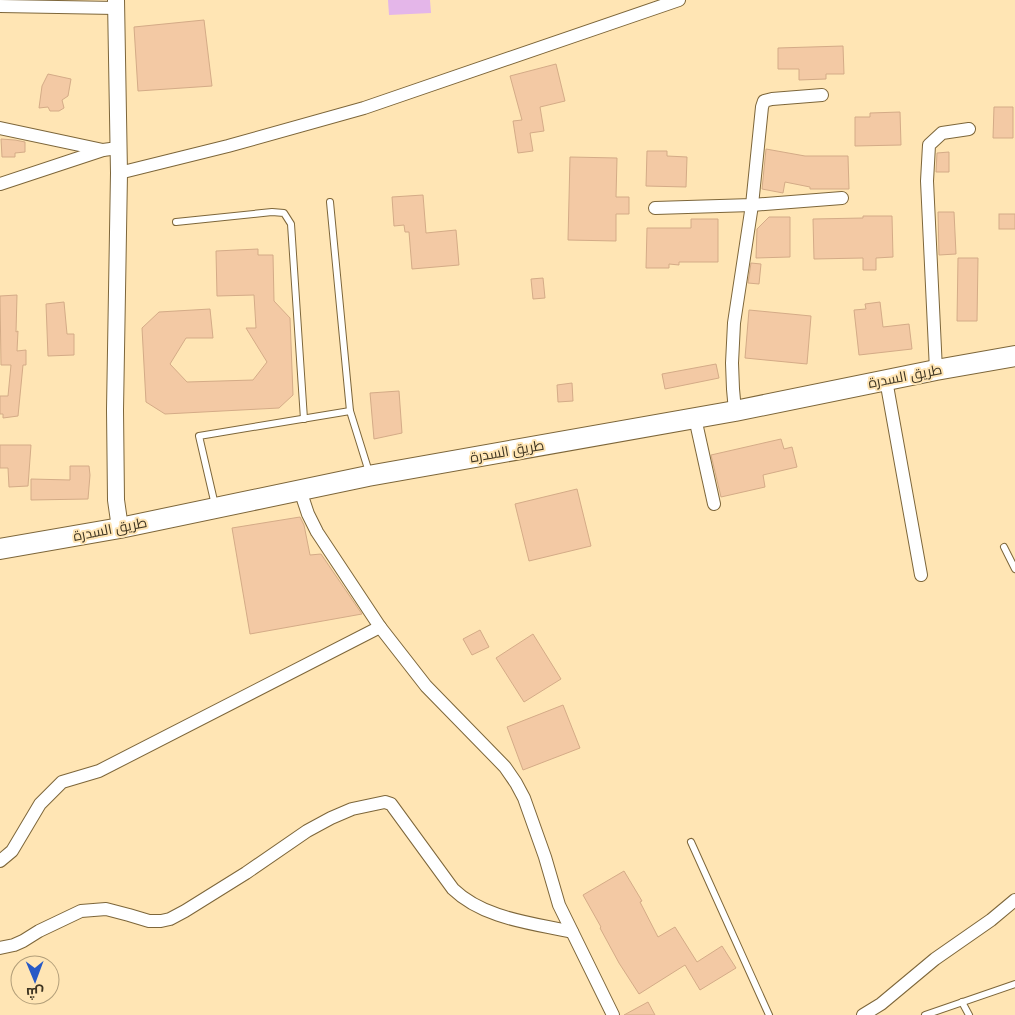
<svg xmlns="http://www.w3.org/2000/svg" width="1015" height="1015" viewBox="0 0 1015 1015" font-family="Montserrat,Cairo,sans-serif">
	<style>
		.green { fill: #e4b6e9 }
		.building { fill: #f3c9a4; stroke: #d4ab87 }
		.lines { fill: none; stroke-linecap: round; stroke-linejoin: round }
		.service-casing { stroke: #7d663a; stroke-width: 8 }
		.minor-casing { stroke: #7d663a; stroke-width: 14 }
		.tertiary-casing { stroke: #7d663a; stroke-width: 18 }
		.primary-casing { stroke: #7d663a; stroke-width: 22 }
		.service { stroke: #fff; stroke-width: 6 }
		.minor { stroke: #fff; stroke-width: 12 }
		.tertiary { stroke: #fff; stroke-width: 16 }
		.primary { stroke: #fff; stroke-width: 20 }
		.labels { text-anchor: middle; stroke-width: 4; stroke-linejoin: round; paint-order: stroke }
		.street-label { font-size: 14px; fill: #3e3421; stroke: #ffe5b4 }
	</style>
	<rect width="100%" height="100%" fill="#ffe5b4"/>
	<polygon class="green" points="388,0 430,0 431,13 389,15"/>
	<g class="building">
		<polygon points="204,20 212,86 138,91 134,27"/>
		<polygon points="843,46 844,74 826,74 826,79 799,80 799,69 778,69 778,48"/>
		<polygon points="556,64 565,101 540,107 544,131 530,133 533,151 518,153 513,121 522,120 510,76"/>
		<polygon points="48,74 71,79 68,96 62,100 64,108 59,111 50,111 48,107 39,108 42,86"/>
		<polygon points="994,107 1013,107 1013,138 993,138"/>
		<polygon points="900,112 901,145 855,146 855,117 870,117 870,113"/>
		<polygon points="1,139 15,140 25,142 25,152 15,153 15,157 2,157"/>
		<polygon points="766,149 805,156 848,156 849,189 810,189 810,187 785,182 783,193 762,189"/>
		<polygon points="647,151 667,151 667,156 687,157 686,187 646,186"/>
		<polygon points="949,152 949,172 936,172 937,153"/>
		<polygon points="570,157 617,158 616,197 629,197 629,214 616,214 616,241 568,240"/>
		<polygon points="423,195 426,233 456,230 459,265 412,269 409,232 405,232 404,225 394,226 392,197"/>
		<polygon points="938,212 954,212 956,254 939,255"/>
		<rect x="999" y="214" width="16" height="15"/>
		<polygon points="863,216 892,216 893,257 876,258 876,270 863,270 863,258 814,259 813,219 863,218"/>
		<polygon points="769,217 790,217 790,257 756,258 757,229"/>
		<polygon points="691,219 718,219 718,262 679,262 679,265 669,264 669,268 646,268 647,228 691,228"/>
		<polygon points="258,249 258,255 273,255 274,301 290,318 293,395 279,408 165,414 146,402 142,328 159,312 210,309 213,338 186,338 170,364 187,382 253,380 267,362 246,328 256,328 254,295 217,296 216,251"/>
		<polygon points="958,258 978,258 977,321 957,321"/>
		<polygon points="751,263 761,264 759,284 748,283"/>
		<polygon points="543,278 545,298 533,299 531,279"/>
		<polygon points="17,295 16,332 18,331 17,351 26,350 26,365 23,365 18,416 3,418 3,414 0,414 0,396 8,396 11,365 1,365 0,296"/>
		<polygon points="64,302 67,334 74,334 74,355 48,356 46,304"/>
		<polygon points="880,302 883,327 909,324 912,349 859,355 854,310 866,309 865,304"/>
		<polygon points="749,310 811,316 807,364 745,358"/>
		<polygon points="716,364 719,378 665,389 662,374"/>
		<polygon points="572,383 573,401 558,402 557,385"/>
		<polygon points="399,391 402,433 374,439 370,393"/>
		<polygon points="781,439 784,449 792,447 797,467 763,475 765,487 721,497 711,455"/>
		<polygon points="0,445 31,445 28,486 9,487 8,468 0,468"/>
		<polygon points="70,466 89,466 90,475 88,499 31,500 31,479 70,480"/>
		<polygon points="577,489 591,546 529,561 515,504"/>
		<polygon points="300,517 304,525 310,555 321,554 362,614 250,634 232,528"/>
		<polygon points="480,630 489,647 472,655 463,639"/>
		<polygon points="533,634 561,679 524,702 496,658"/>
		<polygon points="563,705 580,748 523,770 507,727"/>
		<polygon points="624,871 642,901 640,902 658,937 675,927 697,962 722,946 736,968 700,990 685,965 639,994 619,963 600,928 601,927 583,895"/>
		<polygon points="648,1002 655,1015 624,1015"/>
	</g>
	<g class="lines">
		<g class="service-casing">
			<g id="service">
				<polyline points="330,202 350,411 369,472"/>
				<polyline points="176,222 272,212 284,213 291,224 304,419"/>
				<polyline points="215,505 199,436 350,411"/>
				<polyline points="1004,547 1015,569"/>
				<polyline points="691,842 769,1015"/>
				<polyline points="962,1002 969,1015"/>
				<polyline points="925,1015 1015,984"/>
			</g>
		</g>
		<g class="minor-casing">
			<g id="minor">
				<polyline points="0,6 116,8"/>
				<polyline points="0,128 103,150"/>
				<polyline points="119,173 228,146 364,108 679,0"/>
				<polyline points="0,184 103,150 118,148"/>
				<polyline points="655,208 752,205 842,198"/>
				<polyline points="936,370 927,181 929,145 942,133 969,129"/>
				<polyline points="886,380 921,575"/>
				<polyline points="735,411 733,389 732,363 734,323 752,205 762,107 764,101 772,99 822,95"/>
				<polyline points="695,418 714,504"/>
				<polyline points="300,490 308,514 317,532 380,627 426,686 505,767 516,783 524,798 545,857 559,905 613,1015"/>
				<polyline points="0,861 12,851 40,804 62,782 99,771 380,627"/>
				<path d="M0,948L14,945L23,941L39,931L81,911L106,909L129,915L149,921H161L170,919L185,911L246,873L307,831L331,818L352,809L385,802L391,804L453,889C484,919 533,923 572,932"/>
				<polyline points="863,1015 881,1004 935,959 991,920 1015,900"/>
			</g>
		</g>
		<g class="tertiary-casing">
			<polyline id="tertiary" points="116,0 119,173 115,410 116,500 120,528"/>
		</g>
		<g class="primary-casing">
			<polyline id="primary" points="0,549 120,528 368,476 735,411 936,370 1015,356"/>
		</g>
		<use href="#service" class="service"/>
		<use href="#minor" class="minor"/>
		<use href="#tertiary" class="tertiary"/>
		<use href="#primary" class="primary"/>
	</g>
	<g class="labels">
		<g class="street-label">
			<text transform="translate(905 376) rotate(-11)" y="5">طريق السدرة</text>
			<text transform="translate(507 451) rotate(-10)" y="5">طريق السدرة</text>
			<text transform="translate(110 529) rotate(-11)" y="5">طريق السدرة</text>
		</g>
	</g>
	<g transform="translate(35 980) rotate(179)"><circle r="24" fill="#ffe5b4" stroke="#b29e79"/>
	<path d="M0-4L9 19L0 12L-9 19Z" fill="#2759c6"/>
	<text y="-8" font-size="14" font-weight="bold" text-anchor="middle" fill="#3e3421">ش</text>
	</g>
</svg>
